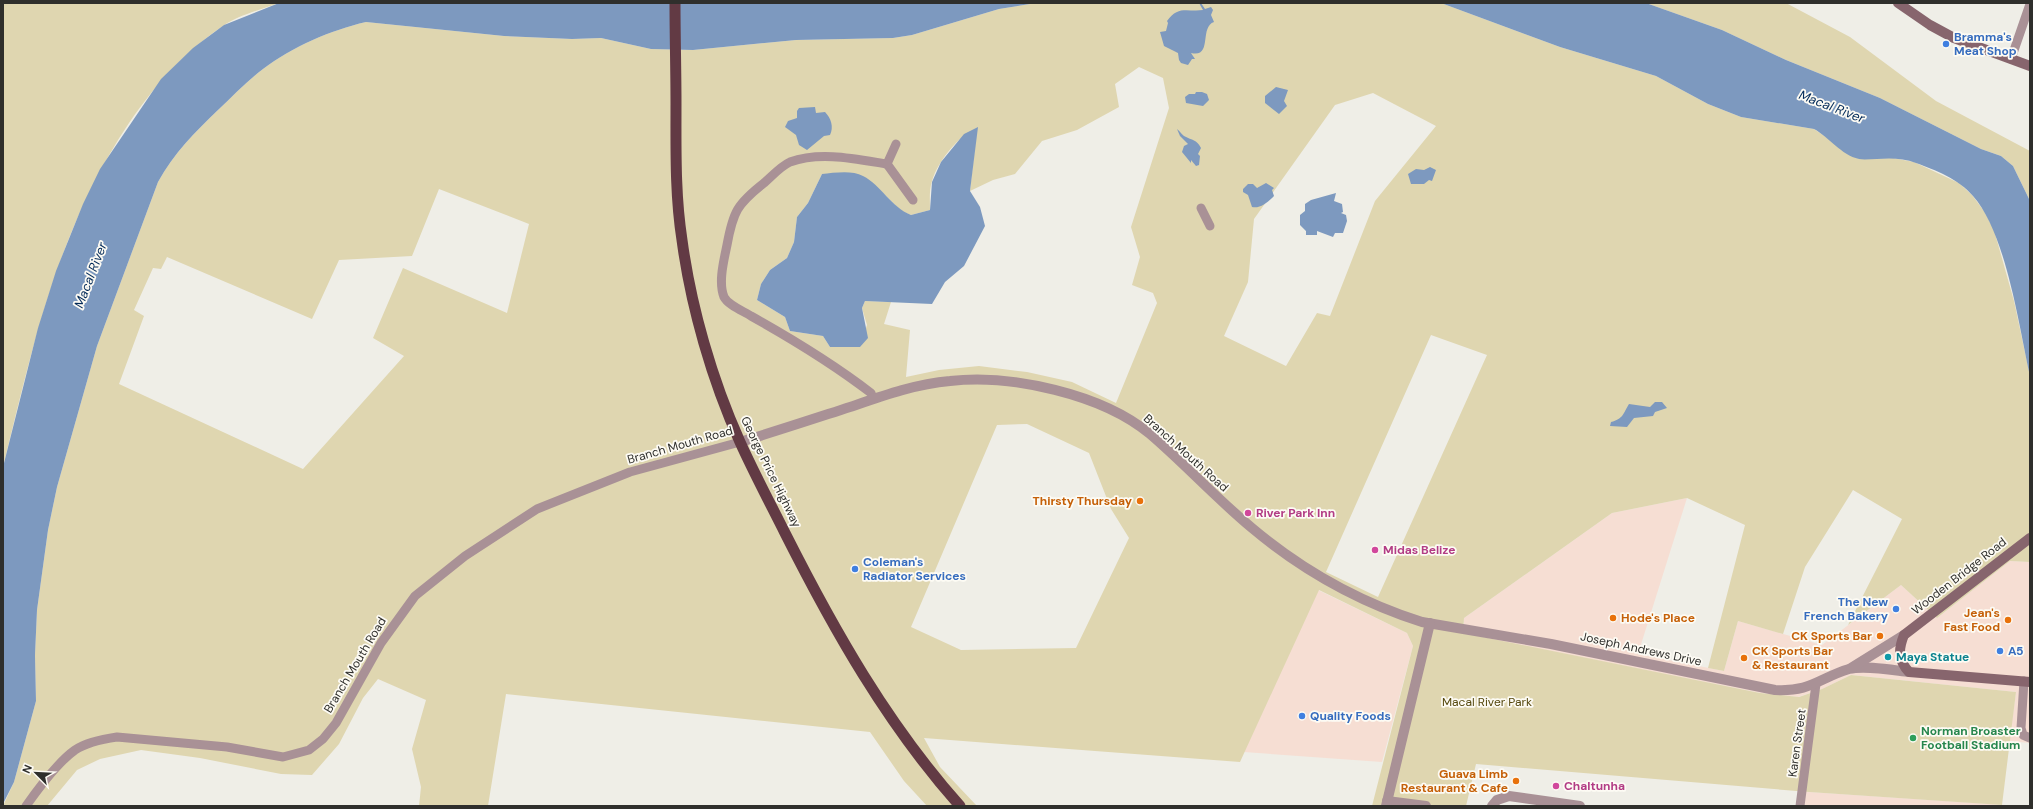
<svg xmlns="http://www.w3.org/2000/svg" width="2033" height="809" viewBox="0 0 2033 809" font-family="'DM Sans',sans-serif">
	<style>
		.commercial { fill: #f6ded3 }
		.green { fill: #dfd6b0; fill-rule: evenodd }
		.water { fill: #7d99bf }
		.lines { fill: none; stroke-linecap: round; stroke-linejoin: round }
		.minor { stroke: #a99196; stroke-width: 9 }
		.tertiary { stroke: #a99196; stroke-width: 10 }
		.secondary { stroke: #87656d; stroke-width: 10 }
		.trunk { stroke: #623a44; stroke-width: 11 }
		.shop-dot { fill: #3f7fe0; stroke: #fdfbf4; stroke-width: 1.5 }
		.food-dot { fill: #e8710a; stroke: #fdfbf4; stroke-width: 1.5 }
		.hotel-dot { fill: #d1479c; stroke: #fdfbf4; stroke-width: 1.5 }
		.culture-dot { fill: #0f9aa8; stroke: #fdfbf4; stroke-width: 1.5 }
		.leisure-dot { fill: #2e9e5b; stroke: #fdfbf4; stroke-width: 1.5 }
		.labels { text-anchor: middle; stroke-width: 3.5; stroke-linejoin: round; paint-order: stroke }
		.shop-label { font-size: 12px; font-weight: bold; fill: #366cbe; stroke: #fdfbf4; text-anchor: start }
		.street-label { font-size: 12px; fill: #2f2f2c; stroke: #fdfbf4 }
		.food-label { font-size: 12px; font-weight: bold; fill: #c56008; stroke: #fdfbf4; text-anchor: end }
		.hotel-label { font-size: 12px; font-weight: bold; fill: #b23c85; stroke: #fdfbf4; text-anchor: start }
		.culture-label { font-size: 12px; font-weight: bold; fill: #0d838f; stroke: #fdfbf4; text-anchor: start }
		.park-label { font-size: 12px; fill: #55480d; stroke: #fdfbf4 }
		.leisure-label { font-size: 12px; font-weight: bold; fill: #27864d; stroke: #fdfbf4; text-anchor: start }
		.water-label { font-size: 13px; font-style: italic; fill: #012958; stroke: #fdfbf4 }
	</style>
	<rect width="100%" height="100%" fill="#efeee7"/>
	<g class="commercial">
		<polygon points="1687,498 1638,654 1724,671 1738,621 1822,645 1901,585 1937,618 2010,561 2030,562 2030,743 2009,741 2016,692 1851,675 1822,689 1798,697 1760,693 1463,634 1464,618 1612,513"/>
		<polygon points="1318,590 1407,633 1413,646 1382,762 1244,752"/>
		<polygon points="1803,791 1809,792 2021,806 1800,806"/>
	</g>
	<g class="green">
		<path d="M3,3H279C260,10 239,15 223,26C183,53 156,84 129,123C58,229 33,345 3,467Z"/>
		<path d="M1036,3H1441L1560,47L1656,76L1708,104L1741,117L1814,129L1859,159L1893,158L1914,162L1959,183L1972,195L1984,211L1994,230L2014,301L2030,376V562L2010,561L1937,618L1901,585L1848,625L1902,519L1853,490L1805,567L1783,634L1738,621L1724,671L1708,668L1745,525L1687,498L1612,513L1464,618L1463,633L1760,693L1799,697L1822,689L1851,675L2016,692L2002,805L1809,792L1476,764L1466,806H1372L1413,646L1407,633L1319,590L1240,762L924,738L940,767L977,806H927L904,781L870,732L506,694L488,806H419L421,787L412,749L426,700L378,679L363,698L339,744L312,775L281,774L200,758L141,750L100,759L77,770L47,806H3L14,782L36,701L35,655L37,610L48,530L57,487L97,346L158,182C174,153 194,133 218,110C233,96 247,81 263,69C292,47 331,30 366,22L504,36L572,39L601,38L651,49L693,50L796,40L893,38L912,35L999,9ZM1139,67L1163,78L1169,108L1131,227L1140,257L1132,285L1153,293L1157,303L1116,403L1072,382L1027,372L979,366L939,370L906,377L910,330L884,324L891,302L865,301L862,308L867,325L860,347H830L823,336L790,331L785,317L757,300L761,284L770,270L787,258L794,242L797,217L808,203L822,174L882,192L901,211L911,215L930,210C930,201 929,190 932,181C938,161 958,136 977,128L970,191L993,180L1015,174L1042,141L1077,130L1119,107L1115,84ZM1373,93L1436,126L1375,201L1330,316L1317,313L1286,366L1224,336L1248,282L1254,219L1335,105ZM439,189L529,224L507,313L403,268L373,338L404,356L303,469L119,384L144,316L134,310L153,268L161,269L167,257L312,319L339,260L412,256ZM1431,335L1487,355L1378,597L1326,572ZM1027,424L1089,453L1111,509L1129,538L1076,648L961,650L911,627L997,425Z"/>
		<polygon points="1646,3 1786,3 1850,37 1936,101 2030,151 2030,201 2013,166 2001,156 1981,149 1880,98 1786,60 1722,30"/>
	</g>
	<g class="water">
		<path d="M279,3H1036L999,9L912,35L893,38L796,40L693,50L651,49L601,38L572,39L504,36L366,22C331,30 292,47 263,69C247,81 233,96 218,110C194,133 174,153 158,182L97,346L57,487L48,530L37,610L35,655L36,701L14,782L3,804V467L38,328L56,271L83,204L100,169L161,79L193,48L224,25Z"/>
		<path d="M1199,3H1201L1205,9L1211,7L1213,10L1211,15L1214,22C1199,27 1213,58 1191,53L1195,59H1192L1188,65L1181,63L1179,60L1178,53L1164,46L1160,32L1166,31L1168,23L1167,21C1178,5 1187,12 1203,10Z"/>
		<path d="M1441,3H1646L1722,30L1786,60L1880,98L1981,149L2001,156L2013,166L2030,201V376C2019,326 2006,233 1973,196C1959,179 1935,170 1916,163C1903,158 1890,158 1877,159C1871,159 1864,160 1859,159C1841,155 1829,137 1814,129L1741,117L1708,104L1656,76L1560,47Z"/>
		<polygon points="1276,87 1288,90 1284,101 1287,106 1279,114 1265,103 1265,96"/>
		<polygon points="1196,92 1202,92 1207,94 1209,100 1203,106 1186,103 1185,97 1189,94 1195,94"/>
		<path d="M815,107L816,113L825,112C831,118 834,127 830,135L824,136L807,150L799,145L796,135L785,127L788,121L797,118V111L799,108Z"/>
		<path d="M978,127L970,191L980,207L985,226L964,266L945,282L932,304L865,301L862,308L868,338L860,347H830L823,336L790,331L785,317L757,300L761,284L770,270L787,258L794,242L797,217L808,203L822,174C834,173 852,170 863,176C881,185 891,207 911,215L930,210L932,182L941,162L964,134Z"/>
		<path d="M1177,129C1180,131 1181,134 1184,136C1193,141 1196,139 1201,148L1198,154L1200,156L1199,165L1196,166L1191,160V163L1182,152L1184,146L1188,144L1180,136Z"/>
		<polygon points="1430,167 1436,170 1432,181 1429,180 1424,184 1411,184 1408,174 1416,169 1424,170"/>
		<path d="M1266,183L1274,188L1272,190L1274,196C1268,202 1260,209 1252,207L1248,195L1243,192V189L1248,184H1253L1257,188Z"/>
		<polygon points="1336,193 1334,201 1342,204 1343,212 1341,213 1346,215 1347,221 1343,233 1335,233 1333,237 1317,231 1317,235 1306,235 1306,231 1300,225 1300,215 1305,211 1305,204 1311,200"/>
		<path d="M1655,402H1662L1667,408L1655,412L1653,416L1634,418L1627,427L1610,426L1611,422C1623,419 1623,414 1629,404L1650,407Z"/>
	</g>
	<g class="lines">
		<g class="minor">
			<polyline points="2011,59 2030,4"/>
			<polyline points="887,164 913,200"/>
			<polyline points="1201,208 1210,226"/>
			<path d="M873,399L871,393C832,363 794,340 751,316C743,311 728,305 724,297C718,282 724,260 727,245C733,212 737,204 764,183C772,176 781,166 790,162C820,151 856,159 887,164L896,144"/>
			<polyline points="2024,681 2021,728 2023,735 2030,738"/>
			<path d="M26,806C38,789 58,762 75,750C87,742 103,739 117,737L227,747L283,757L309,750L323,739L336,723L381,643L415,596L465,556L537,509L630,472L740,442"/>
			<polyline points="1800,806 1816,684"/>
		</g>
		<g class="tertiary">
			<path d="M740,442C777,431 813,419 850,407C882,396 915,384 950,381C1011,374 1102,394 1150,434C1185,464 1216,498 1252,528C1302,570 1359,602 1422,622L1551,644L1775,690C1811,692 1819,678 1849,669C1865,665 1892,670 1909,672"/>
			<polyline points="1851,668 1904,635"/>
			<polyline points="1387,801 1426,806"/>
			<polyline points="1386,806 1430,623"/>
			<polyline points="1492,806 1497,800 1509,796 1580,806"/>
		</g>
		<g class="secondary">
			<polyline points="1898,3 1930,25 1954,38 2030,66"/>
			<path d="M2030,538L1904,635C1898,650 1898,660 1909,672L2030,682"/>
		</g>
		<path class="trunk" d="M675,3C675,37 676,70 676,104C676,149 675,195 682,240C691,307 712,380 740,442C754,473 770,503 785,533C834,630 887,724 960,806"/>
	</g>
	<g class="shop-dot">
		<circle cx="1946" cy="44" r="4"/>
		<circle cx="855" cy="569" r="4"/>
		<circle cx="1896" cy="609" r="4"/>
		<circle cx="2000" cy="651" r="4"/>
		<circle cx="1302" cy="716" r="4"/>
	</g>
	<g class="food-dot">
		<circle cx="1140" cy="501" r="4"/>
		<circle cx="1613" cy="618" r="4"/>
		<circle cx="2008" cy="620" r="4"/>
		<circle cx="1880" cy="636" r="4"/>
		<circle cx="1744" cy="658" r="4"/>
		<circle cx="1516" cy="781" r="4"/>
	</g>
	<g class="hotel-dot">
		<circle cx="1248" cy="513" r="4"/>
		<circle cx="1375" cy="550" r="4"/>
		<circle cx="1556" cy="786" r="4"/>
	</g>
	<circle class="culture-dot" cx="1888" cy="657" r="4"/>
	<circle class="leisure-dot" cx="1913" cy="738" r="4"/>
	<g class="labels">
		<g class="shop-label">
			<text x="1954" y="41">Bramma's<tspan x="1954" dy="14">Meat Shop</tspan></text>
			<text x="863" y="566">Coleman's<tspan x="863" dy="14">Radiator Services</tspan></text>
			<text x="1888" y="606" text-anchor="end">The New<tspan x="1888" dy="14">French Bakery</tspan></text>
			<text x="2008" y="655">A5</text>
			<text x="1310" y="720">Quality Foods</text>
		</g>
		<g class="street-label">
			<text transform="translate(680 445) rotate(-16)" y="4">Branch Mouth Road</text>
			<text transform="translate(1186 453) rotate(42)" y="4">Branch Mouth Road</text>
			<text transform="translate(771 472) rotate(64)" y="4">George Price Highway</text>
			<text transform="translate(1959 576) rotate(-38)" y="4">Wooden Bridge Road</text>
			<text transform="translate(1641 649) rotate(12)" y="4">Joseph Andrews Drive</text>
			<text transform="translate(355 665) rotate(-59)" y="4">Branch Mouth Road</text>
			<text transform="translate(1797 743) rotate(-82)" y="4">Karen Street</text>
		</g>
		<g class="food-label">
			<text x="1132" y="505">Thirsty Thursday</text>
			<text x="2000" y="617">Jean's<tspan x="2000" dy="14">Fast Food</tspan></text>
			<text x="1621" y="622" text-anchor="start">Hode's Place</text>
			<text x="1872" y="640">CK Sports Bar</text>
			<text x="1752" y="655" text-anchor="start">CK Sports Bar<tspan x="1752" dy="14">&amp; Restaurant</tspan></text>
			<text x="1508" y="778">Guava Limb<tspan x="1508" dy="14">Restaurant &amp; Cafe</tspan></text>
		</g>
		<g class="hotel-label">
			<text x="1256" y="517">River Park Inn</text>
			<text x="1383" y="554">Midas Belize</text>
			<text x="1564" y="790">Chaltunha</text>
		</g>
		<g class="culture-label">
			<text x="1896" y="661">Maya Statue</text>
		</g>
		<g class="park-label">
			<text x="1487" y="706">Macal River Park</text>
		</g>
		<g class="leisure-label">
			<text x="1921" y="735">Norman Broaster<tspan x="1921" dy="14">Football Stadium</tspan></text>
		</g>
		<g class="water-label">
			<text transform="translate(1832 106) rotate(21)" y="5">Macal River</text>
			<text transform="translate(90 275) rotate(-69)" y="5">Macal River</text>
		</g>
	</g>
	<rect width="2033" height="809" fill="none" stroke="#2f2f2c" stroke-width="8"/>
	<g transform="translate(36 773) rotate(294)" stroke="#fdfbf4" stroke-width="3" paint-order="stroke">
	<path d="M0-3L7 15L0 10L-7 15Z" fill="#2f2f2c"/>
	<text y="-6" font-size="11" font-weight="bold" text-anchor="middle" fill="#2f2f2c">N</text>
	</g>
</svg>
